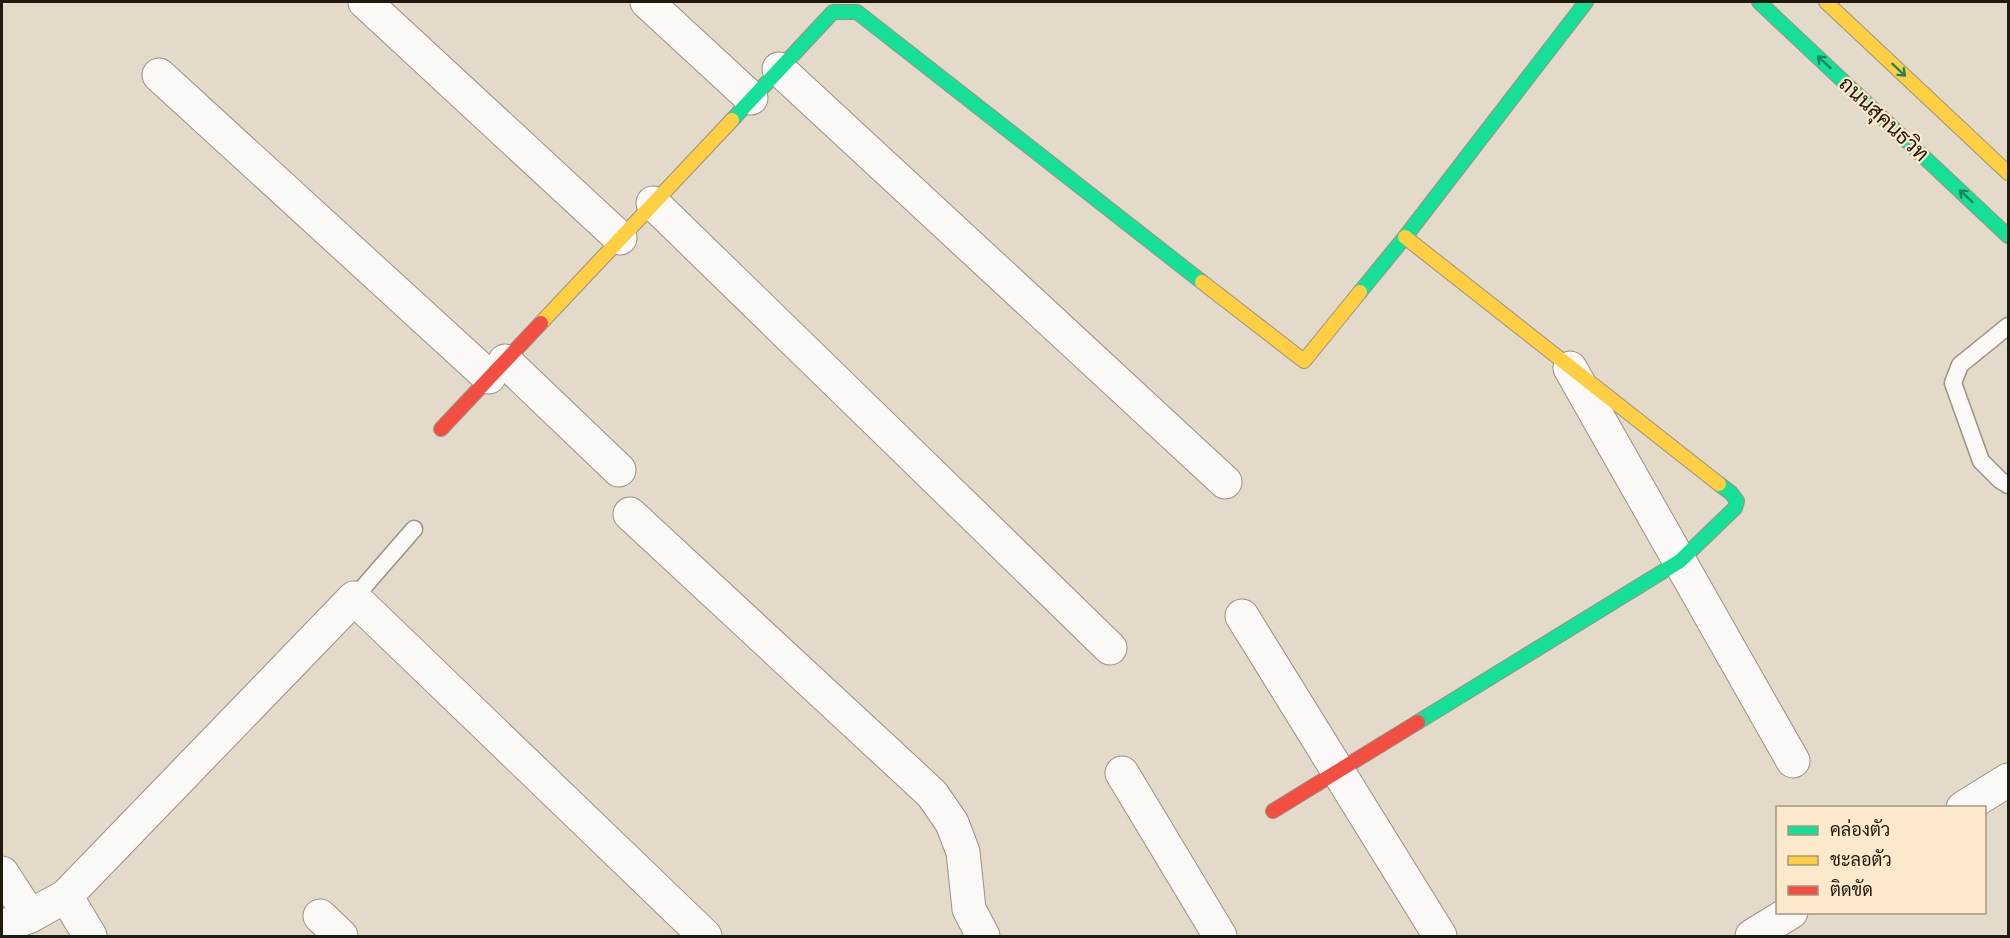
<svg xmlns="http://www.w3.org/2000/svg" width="2010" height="938" viewBox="0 0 2010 938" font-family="'Nunito Sans',Sarabun,sans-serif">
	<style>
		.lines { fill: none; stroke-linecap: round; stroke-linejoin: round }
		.lane-casing { stroke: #999185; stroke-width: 19 }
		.street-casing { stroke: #999185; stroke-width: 35 }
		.fast-casing { stroke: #999185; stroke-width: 16 }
		.slow-casing { stroke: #999185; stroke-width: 16 }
		.jam-casing { stroke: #999185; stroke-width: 16 }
		.lane { stroke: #fbf9f7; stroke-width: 16 }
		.street { stroke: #fbf9f7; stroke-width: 33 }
		.fast { stroke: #16e098; stroke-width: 14 }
		.slow { stroke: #ffcf43; stroke-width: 14 }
		.jam { stroke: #f24e42; stroke-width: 14 }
		.oneway { stroke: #1a865a }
		.labels { text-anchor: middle; stroke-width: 4.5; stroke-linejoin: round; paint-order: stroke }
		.street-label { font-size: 21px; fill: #20190e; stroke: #fce9cc }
	</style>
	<rect width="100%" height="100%" fill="#e4daca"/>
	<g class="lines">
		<g class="lane-casing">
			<g id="lane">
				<polyline points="2008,326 1960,365 1953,383 1981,461 2000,480 2008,485"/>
				<polyline points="354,598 414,529"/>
			</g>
		</g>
		<g class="street-casing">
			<g id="street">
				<polyline points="365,2 620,238"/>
				<polyline points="647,2 751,98"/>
				<polyline points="779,69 1225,482"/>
				<polyline points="159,75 489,377"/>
				<polyline points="653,203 1110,648"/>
				<polyline points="505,361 619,470"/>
				<polyline points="1570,368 1793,761"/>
				<polyline points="630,514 932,794 952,823 963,852 969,909 983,936"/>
				<polyline points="1242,616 1440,936"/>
				<polyline points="1122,773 1220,936"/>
				<polyline points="1963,808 2008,780"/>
				<polyline points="2,873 30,916"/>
				<polyline points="66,896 90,936"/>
				<polyline points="320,916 341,936"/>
				<polyline points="2,927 30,916 66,896 354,598 705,936"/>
				<polyline points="1752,936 1791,912"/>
			</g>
		</g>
		<g class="fast-casing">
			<g id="fast">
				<polyline points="1759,2 2008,236"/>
				<polyline points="732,120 833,12 857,12 1202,282"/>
				<polyline points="1360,292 1405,237 1586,2"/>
				<polyline points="1418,722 1680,561 1735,508 1737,501 1731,493 1719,484"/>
			</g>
		</g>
		<g class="slow-casing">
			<g id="slow">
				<polyline points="1826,2 2008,173"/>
				<polyline points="1405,237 1719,484"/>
				<polyline points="1202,282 1304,361 1360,292"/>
				<polyline points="541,323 732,120"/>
			</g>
		</g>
		<g class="jam-casing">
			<g id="jam">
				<polyline points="441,429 541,323"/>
				<polyline points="1273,811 1418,722"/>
			</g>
		</g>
		<use href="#lane" class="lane"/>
		<use href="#street" class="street"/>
		<use href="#fast" class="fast"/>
		<use href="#slow" class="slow"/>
		<use href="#jam" class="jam"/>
	</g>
	<defs><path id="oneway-shaft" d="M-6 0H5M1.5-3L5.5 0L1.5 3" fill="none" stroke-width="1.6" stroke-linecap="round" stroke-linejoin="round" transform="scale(1.5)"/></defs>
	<g class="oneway">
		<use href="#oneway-shaft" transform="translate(1824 62) rotate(-137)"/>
		<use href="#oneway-shaft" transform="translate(1899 70) rotate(43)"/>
		<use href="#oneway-shaft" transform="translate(1966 196) rotate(-137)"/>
	</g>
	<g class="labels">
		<g class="street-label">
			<text transform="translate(1884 119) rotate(43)" y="7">ถนนสุคนธวิท</text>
		</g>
	</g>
	<rect width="2010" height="938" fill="none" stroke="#20190e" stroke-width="6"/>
	<rect x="1776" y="806" width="210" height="108" fill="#fce9cc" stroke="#a49680" stroke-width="1.5"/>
	<rect x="1788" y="826" width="30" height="9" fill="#16e098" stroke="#a49680" stroke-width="1.5"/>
	<text x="1830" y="836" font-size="18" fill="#20190e">คล่องตัว</text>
	<rect x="1788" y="856" width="30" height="9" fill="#ffcf43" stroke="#a49680" stroke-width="1.5"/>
	<text x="1830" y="866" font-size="18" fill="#20190e">ชะลอตัว</text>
	<rect x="1788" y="886" width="30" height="9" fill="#f24e42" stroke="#a49680" stroke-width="1.5"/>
	<text x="1830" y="896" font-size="18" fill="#20190e">ติดขัด</text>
</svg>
